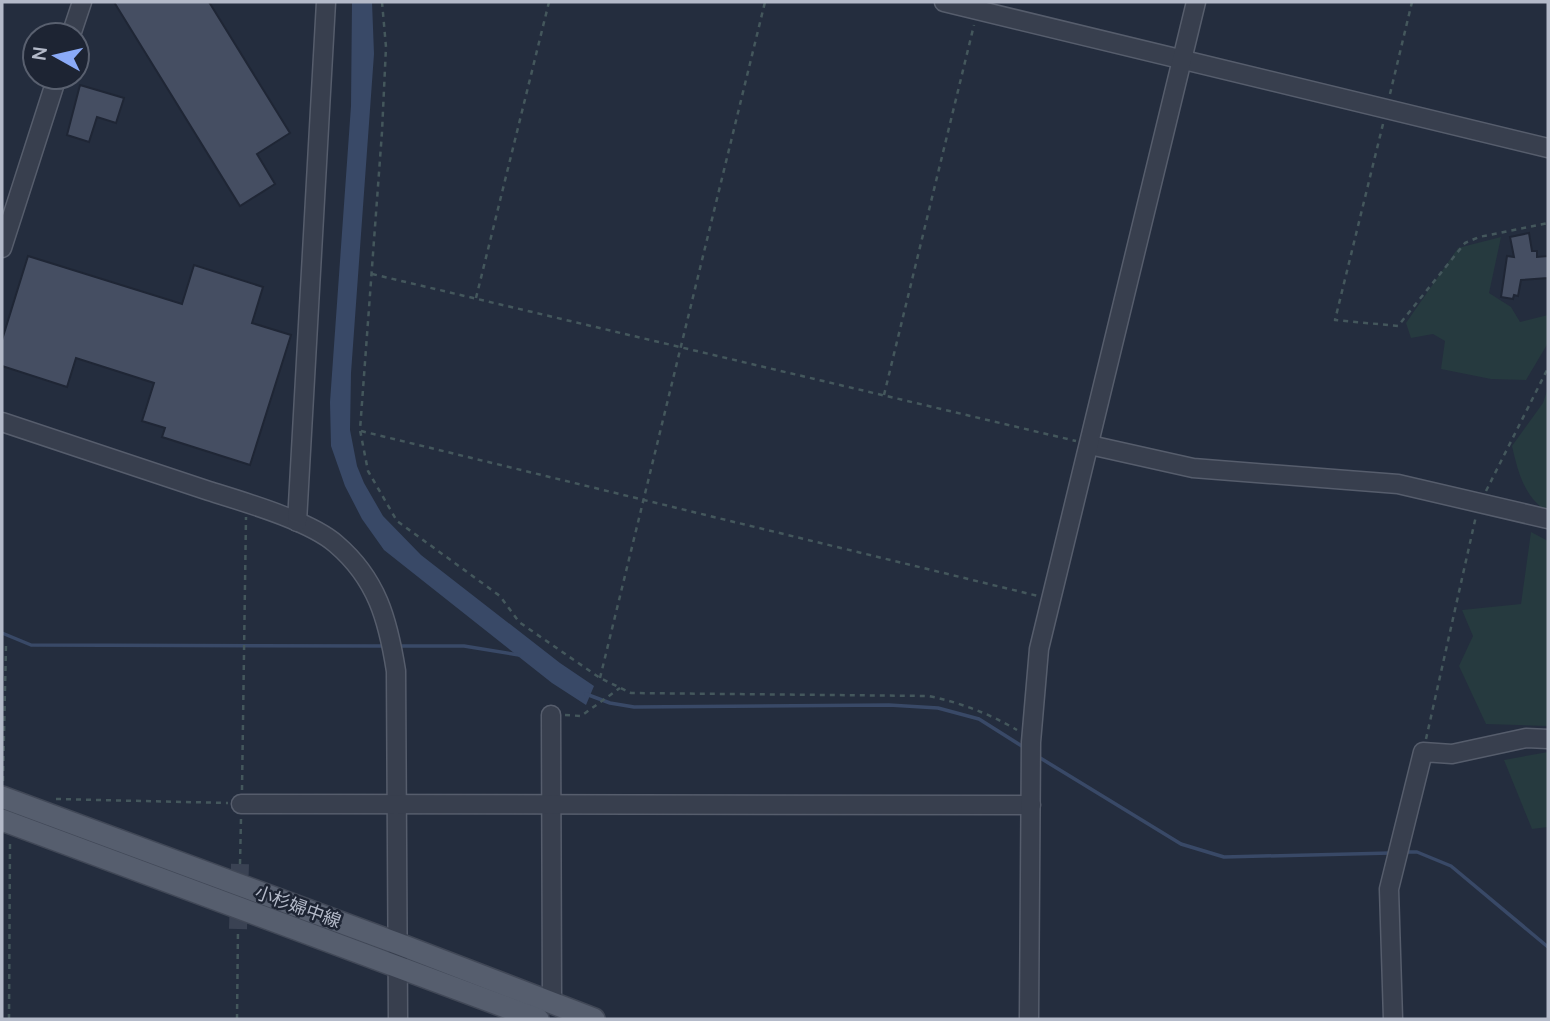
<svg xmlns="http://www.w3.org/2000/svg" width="1550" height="1021" viewBox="0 0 1550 1021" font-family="Manrope,'Noto Sans JP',sans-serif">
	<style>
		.green { fill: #263a3f }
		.water { fill: #394967 }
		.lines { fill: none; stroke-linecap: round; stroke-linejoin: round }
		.stream { stroke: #394967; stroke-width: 3.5 }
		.building { fill: #454e62; stroke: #1f2635; stroke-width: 2 }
		.minor-tunnel { stroke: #3a4253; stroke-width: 18; stroke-dasharray: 18 9; stroke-linecap: butt }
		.minor-casing { stroke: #565d6c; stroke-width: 21 }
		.major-casing { stroke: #414857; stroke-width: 24 }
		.path { stroke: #44575c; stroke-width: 2.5; stroke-dasharray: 5 5; stroke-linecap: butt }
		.minor { stroke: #383f4e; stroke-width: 18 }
		.major { stroke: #565e6e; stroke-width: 21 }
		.labels { text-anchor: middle; stroke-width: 5; stroke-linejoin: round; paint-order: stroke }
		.street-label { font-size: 18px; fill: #b4bac9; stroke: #1d2433 }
	</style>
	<rect width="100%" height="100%" fill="#242d3e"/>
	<g class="green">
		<polygon points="1501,237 1489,293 1511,307 1520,322 1548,315 1548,343 1526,380 1491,379 1441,369 1445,341 1433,334 1411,338 1406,323 1458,248"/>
		<path d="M1548,388V512C1524,497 1518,472 1512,446L1543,403Z"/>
		<polygon points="1531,532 1548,541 1548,726 1486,724 1459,666 1473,636 1462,610 1521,604"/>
		<polygon points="1548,752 1548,827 1532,829 1504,760"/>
	</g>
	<polygon class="water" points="352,2 372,2 374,54 351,373 350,430 357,466 364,483 383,516 421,555 560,663 594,686 586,705 552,683 384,550 362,519 345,486 331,446 330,402 351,106"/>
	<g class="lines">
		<g class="stream">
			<polyline points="2,633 31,645 387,646"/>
			<polyline points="398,646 464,646 519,655"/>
			<polyline points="586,694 610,703 634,707 889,705 938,708 979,719 1025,748"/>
			<polyline points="1037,756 1181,844 1224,857 1391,853"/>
			<polyline points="1406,852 1417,852 1451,866 1548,947"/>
		</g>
	</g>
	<g class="building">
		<polygon points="114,2 209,2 290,133 257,154 275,184 240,206"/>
		<polygon points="80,85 124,98 116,123 97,117 89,142 67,135"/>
		<polygon points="1529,233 1532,251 1537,251 1537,257 1548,256 1548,278 1521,280 1518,296 1514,295 1513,299 1501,297 1507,256 1514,257 1510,237"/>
		<polygon points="28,256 182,304 194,265 263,287 252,323 291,335 250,465 162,437 165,428 142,421 154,383 76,358 67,387 2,366 2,340"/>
	</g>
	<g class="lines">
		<polyline class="minor-tunnel" points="238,929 240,864"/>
		<g class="minor-casing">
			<g id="minor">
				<polyline points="944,2 1548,148"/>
				<polyline points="71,35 82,2"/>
				<polyline points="2,248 57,77"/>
				<path d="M2,422C71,445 140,468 209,491C244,502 310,521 336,544C377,579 388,620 396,671L398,1019"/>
				<polyline points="1090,445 1193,468 1398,484 1548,519"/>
				<polyline points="297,522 326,2"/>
				<polyline points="551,715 552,1003"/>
				<polyline points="241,804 1031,805"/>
				<polyline points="1029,1019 1031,742 1039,649 1196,2"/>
				<polyline points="1393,1019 1389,889 1423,752 1452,754 1526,738 1548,739"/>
			</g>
		</g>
		<g class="major-casing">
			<g id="major">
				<polyline points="2,797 399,944 594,1019"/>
				<polyline points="2,820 538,1019"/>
			</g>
		</g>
		<g class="path">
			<path d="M382,2L386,47L382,132L360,430L368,471L397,521L500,596L519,622L600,678L631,693L929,696C961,703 988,713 1017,730"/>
			<polyline points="1390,94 1412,2"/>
			<polyline points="1383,124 1335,320 1398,326 1465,243 1479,237 1548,223"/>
			<polyline points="372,274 1076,441"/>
			<polyline points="476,298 549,2"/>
			<polyline points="884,395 974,25"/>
			<polyline points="361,431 1038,596"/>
			<polyline points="1486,491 1548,368"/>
			<polyline points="600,678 765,2"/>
			<polyline points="565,715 581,716 620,688"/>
			<polyline points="1426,739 1476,516"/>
			<polyline points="3,781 6,644"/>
			<polyline points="242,790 246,517"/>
			<polyline points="56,799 228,803"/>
			<polyline points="240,864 241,818"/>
			<polyline points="9,1019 10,841"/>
			<polyline points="237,1019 238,929"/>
		</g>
		<use href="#minor" class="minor"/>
		<use href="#major" class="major"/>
	</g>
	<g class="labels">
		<g class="street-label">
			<text transform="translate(298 907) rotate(20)" y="6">小杉婦中線</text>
		</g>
	</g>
	<rect width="1550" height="1021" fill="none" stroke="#b4bac9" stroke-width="7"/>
	<g transform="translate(56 56) rotate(278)"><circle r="33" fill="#1d2433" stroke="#59606f" stroke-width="2"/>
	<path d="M0-5L12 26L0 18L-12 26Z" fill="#8aaaf8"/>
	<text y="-10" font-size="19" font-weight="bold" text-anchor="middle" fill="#b4bac9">N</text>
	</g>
</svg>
